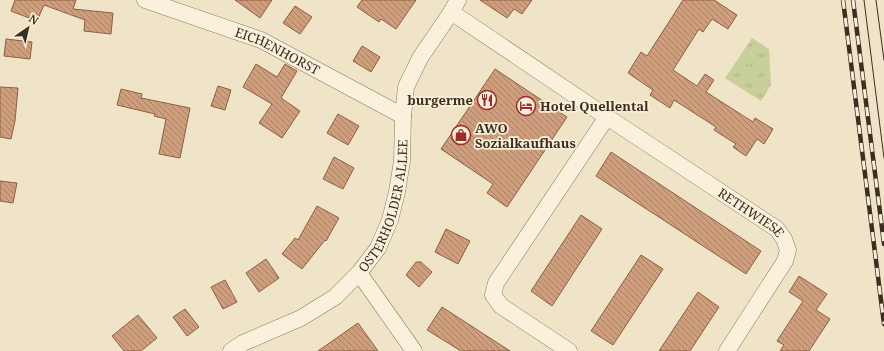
<svg xmlns="http://www.w3.org/2000/svg" width="884" height="351" viewBox="0 0 884 351" font-family="'Noto Serif',serif">
	<style>
		.park { fill: url(#park-tufts) }
		.building { fill: url(#building-back-hatch); stroke: #8d5f41 }
		.lines { fill: none; stroke-linecap: round; stroke-linejoin: round }
		.minor-casing { stroke: #8d765c; stroke-width: 17 }
		.minor { stroke: #faf1dc; stroke-width: 16 }
		.tram { stroke: #3d2e20; stroke-width: 1 }
		.rail-casing { stroke: #3d2e20; stroke-width: 4.5 }
		.rail { stroke: #f7eed8; stroke-width: 3; stroke-dasharray: 9; stroke-linecap: butt }
		.labels { text-anchor: middle; stroke-width: 3.5; stroke-linejoin: round; paint-order: stroke }
		.street-label { font-size: 13px; fill: #3d2e20; stroke: #f7eed8 }
		.poi-label { font-size: 13px; font-weight: bold; fill: #3d2e20; stroke: #f7eed8; text-anchor: start }
	</style>
	<defs>
		<pattern id="park-tufts" width="24" height="20" patternUnits="userSpaceOnUse"><rect width="24" height="20" fill="#c9cf9b"/><path d="M3 7l-1-3M5 7V3M7 7l1-3M15 17l-1-3M17 17v-4M19 17l1-3" fill="none" stroke="#aeb285"/></pattern>
		<pattern id="building-back-hatch" width="6" height="6" patternUnits="userSpaceOnUse"><rect width="6" height="6" fill="#cf9f7d"/><path d="M-1 5l2 2M0 0l6 6M5-1l2 2" fill="none" stroke="#a98266"/></pattern>
	</defs>
	<rect width="100%" height="100%" fill="#f0e4c8"/>
	<polygon class="park" points="752,38 769,49 771,85 761,101 725,78"/>
	<g class="building">
		<polygon points="15,0 76,0 73,9 113,13 111,34 84,31 85,20 44,5 37,21 11,11"/>
		<polygon points="235,0 272,0 260,18"/>
		<polygon points="362,0 416,0 396,29 381,19 379,22 357,7"/>
		<polygon points="480,0 532,0 522,14 514,9 507,18"/>
		<polygon points="683,0 714,0 737,15 728,29 712,19 703,32 699,29 673,70 697,86 705,74 714,80 706,92 753,122 755,118 773,129 764,144 757,139 746,156 733,147 736,144 714,130 716,127 674,100 670,108 650,95 653,90 628,73 641,52 647,56"/>
		<polygon points="295,6 312,17 300,34 283,23"/>
		<polygon points="6,39 32,42 30,59 4,56"/>
		<polygon points="362,46 380,57 371,72 353,61"/>
		<polygon points="256,64 277,77 285,64 297,71 281,98 300,111 282,138 259,123 272,104 243,87"/>
		<polygon points="495,69 567,117 507,207 487,193 493,184 441,149"/>
		<polygon points="218,86 231,90 225,110 211,106"/>
		<polygon points="0,87 18,88 15,121 11,139 0,137"/>
		<polygon points="121,89 142,94 141,98 190,108 180,158 159,154 166,119 154,116 155,114 117,105"/>
		<polygon points="338,114 359,126 348,145 327,133"/>
		<polygon points="611,152 761,251 746,274 596,176"/>
		<polygon points="334,157 354,168 343,189 323,179"/>
		<polygon points="0,181 17,183 13,203 0,201"/>
		<polygon points="317,206 339,218 326,241 325,240 302,269 282,254 295,238 298,240"/>
		<polygon points="581,215 602,229 552,306 531,291"/>
		<polygon points="446,229 470,241 458,264 435,252"/>
		<polygon points="641,255 663,269 613,345 591,331"/>
		<polygon points="266,259 279,278 259,292 246,273"/>
		<polygon points="416,262 421,262 432,272 419,287 406,275"/>
		<polygon points="799,276 827,294 816,310 830,319 809,351 780,351 784,345 777,341 803,301 789,292"/>
		<polygon points="225,280 237,302 223,309 211,287"/>
		<polygon points="698,292 719,307 707,325 690,351 659,351"/>
		<polygon points="442,307 510,351 461,351 427,330"/>
		<polygon points="185,309 199,327 187,336 173,317"/>
		<polygon points="138,315 157,338 141,351 124,351 112,336"/>
		<polygon points="358,323 378,351 318,351"/>
	</g>
	<g class="lines">
		<g class="minor-casing">
			<g id="minor">
				<path id="s1" d="M145,0L261,40L403,116"/>
				<path id="s2" d="M451,12L607,117L777,229L784,239L788,250L785,261L727,351"/>
				<polyline points="359,273 414,351"/>
				<path id="s3" d="M231,351L243,343L301,318L335,297L359,273L378,248L390,220L397,192L402,161L403,116L406,87L420,58L450,14L458,0"/>
				<polyline points="569,351 501,306 493,295 496,283 607,117"/>
			</g>
		</g>
		<use href="#minor" class="minor"/>
		<g class="tram">
			<polyline points="864,0 884,158"/>
			<polyline points="876,0 884,60"/>
		</g>
		<g class="rail-casing">
			<g id="rail">
				<polyline points="843,0 884,324"/>
				<polyline points="853,0 884,244"/>
			</g>
		</g>
		<use href="#rail" class="rail"/>
	</g>
	<defs>
		<g id="restaurant-ring" transform="scale(1)"><circle r="9.5" fill="#f7eed8" stroke="#9e2a2b" stroke-width="1.5"/><path d="M-5-6h1v4h1v-4h1v4h1v-4h1v5L-1.5 .5V6h-2V.5L-5-1ZM5-6V6H3V1.5H1.5Q1.5-4 5-6Z" fill="#9e2a2b"/></g>
		<g id="hotel-ring" transform="scale(1)"><circle r="9.5" fill="#f7eed8" stroke="#9e2a2b" stroke-width="1.5"/><path d="M-6-4.5h1.5V1H6V5H4.5V3h-9V5H-6ZM-4 0a1.8 1.8 0 1 1 3.6 0ZM.5 0V-2.5h3Q6-2.5 6 0Z" fill="#9e2a2b"/></g>
		<g id="shop-ring" transform="scale(1)"><circle r="9.5" fill="#f7eed8" stroke="#9e2a2b" stroke-width="1.5"/><path d="M-5-2.5h2.3a2.7 3.5 0 0 1 5.4 0H5L5.5 6h-11ZM-1.5-2.5h3a1.5 2.3 0 0 0-3 0Z" fill="#9e2a2b"/></g>
	</defs>
	<g fill-rule="evenodd">
		<use href="#restaurant-ring" x="487" y="100"/>
		<use href="#hotel-ring" x="526" y="106"/>
		<use href="#shop-ring" x="461" y="135"/>
	</g>
	<g class="labels">
		<g class="street-label">
			<text dy="5" stroke="none"><textPath href="#s1" startOffset="142">EICHENHORST</textPath></text>
			<text dy="5" stroke="none"><textPath href="#s3" startOffset="225">OSTERHOLDER ALLEE</textPath></text>
			<text dy="5" stroke="none"><textPath href="#s2" startOffset="361">RETHWIESE</textPath></text>
		</g>
		<g class="poi-label">
			<text x="473" y="105" text-anchor="end">burgerme</text>
			<text x="540" y="111">Hotel Quellental</text>
			<text x="475" y="133">AWO<tspan x="475" dy="15">Sozialkaufhaus</tspan></text>
		</g>
	</g>
	<g transform="translate(28 28) rotate(34)" stroke="#f7eed8" stroke-width="3" paint-order="stroke">
	<path d="M0-3L7 15L0 10L-7 15Z" fill="#3d2e20"/>
	<text y="-6" font-size="11" font-weight="bold" text-anchor="middle" fill="#3d2e20">N</text>
	</g>
</svg>
